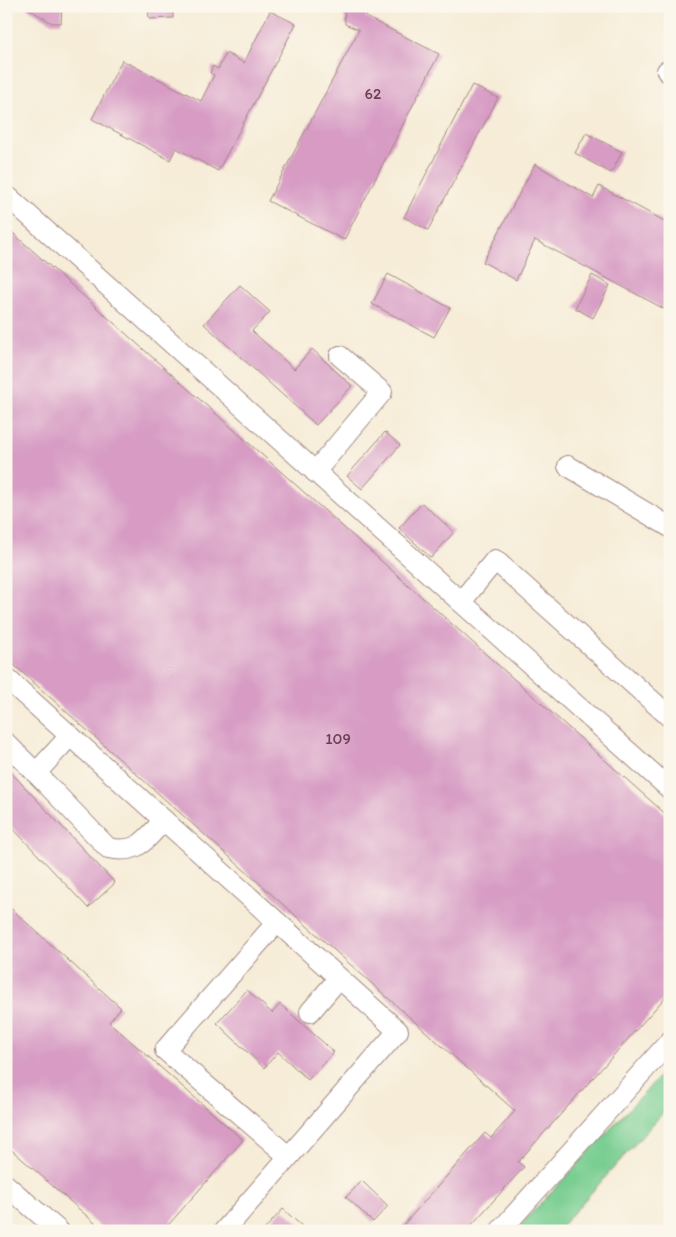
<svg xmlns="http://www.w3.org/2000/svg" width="676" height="1237" viewBox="0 0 676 1237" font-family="Itim,sans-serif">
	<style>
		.green { fill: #79ce92; stroke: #62765e }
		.building { fill: #d79bc4 }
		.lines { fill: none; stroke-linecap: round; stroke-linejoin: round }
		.minor-casing { stroke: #a08681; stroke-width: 22 }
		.minor { stroke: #fff; stroke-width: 20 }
		.labels { text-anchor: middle; stroke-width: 4.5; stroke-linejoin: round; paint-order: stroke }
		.number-label { font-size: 16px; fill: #6d3e51 }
	</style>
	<rect width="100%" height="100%" fill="#fbf7ec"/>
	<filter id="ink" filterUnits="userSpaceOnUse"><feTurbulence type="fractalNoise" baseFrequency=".02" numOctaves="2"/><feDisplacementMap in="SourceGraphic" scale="10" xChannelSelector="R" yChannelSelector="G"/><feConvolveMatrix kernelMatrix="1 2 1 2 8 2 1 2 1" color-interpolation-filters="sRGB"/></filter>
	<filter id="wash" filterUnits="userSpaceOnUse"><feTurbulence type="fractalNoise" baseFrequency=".0096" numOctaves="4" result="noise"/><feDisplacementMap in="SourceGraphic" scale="20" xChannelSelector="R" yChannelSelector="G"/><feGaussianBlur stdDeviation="1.12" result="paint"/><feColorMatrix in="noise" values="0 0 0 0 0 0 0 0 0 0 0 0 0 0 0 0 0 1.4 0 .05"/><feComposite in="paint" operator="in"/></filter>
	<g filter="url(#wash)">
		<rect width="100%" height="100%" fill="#f6ecd7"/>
		<polygon class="green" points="670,1065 670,1105 557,1231 515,1231"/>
		<g id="blocks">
			<g class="building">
				<polygon points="24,6 62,6 61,23 52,23"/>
				<polygon points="148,6 173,6 173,18 149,19"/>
				<polygon points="344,6 367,6 366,17 439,54 344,240 268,201 359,30 345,24"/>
				<polygon points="270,11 296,24 218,171 176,148 170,160 92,119 122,60 201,101 214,75 210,73 213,66 218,69 226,53 244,63"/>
				<polygon points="472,85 498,98 428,230 404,217"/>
				<polygon points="586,133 622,152 611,173 575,153"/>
				<polygon points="535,164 593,198 599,186 670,224 670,312 535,240 516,280 483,262"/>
				<polygon points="6,227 670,818 670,992 518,1162 524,1167 466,1231 398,1231 485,1133 491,1138 515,1111 6,658"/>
				<polygon points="388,274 450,308 434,337 372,304"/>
				<polygon points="592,275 610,285 593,318 575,308"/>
				<polygon points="240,285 270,312 252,331 294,369 312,349 352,386 316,425 204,324"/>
				<polygon points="385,432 400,445 362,489 347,476"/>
				<polygon points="422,503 454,532 431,558 399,528"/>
				<polygon points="6,767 115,883 88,908 6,821"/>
				<polygon points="6,904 121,1008 109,1022 243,1140 163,1231 104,1231 6,1145"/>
				<polygon points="247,990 272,1013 280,1004 334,1052 308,1080 278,1052 264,1068 217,1023"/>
				<polygon points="362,1181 388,1206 373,1222 346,1197"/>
				<polygon points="283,1209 304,1228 301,1231 263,1231"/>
			</g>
		</g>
	</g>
	<g filter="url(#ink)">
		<use href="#blocks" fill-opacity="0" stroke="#a08681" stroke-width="1"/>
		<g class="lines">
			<g class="minor-casing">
				<g id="minor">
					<polyline points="667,71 670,72"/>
					<polyline points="6,195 670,789"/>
					<polyline points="568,466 670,527"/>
					<polyline points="315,472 382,392 340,356"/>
					<polyline points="461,602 495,560 670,717"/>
					<polyline points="6,678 398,1031 224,1231"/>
					<path d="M70,736L36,773L108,848C139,854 144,841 164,820"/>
					<polyline points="6,743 36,773"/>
					<polyline points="277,922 165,1050 288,1156"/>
					<polyline points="310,1012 339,978"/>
					<polyline points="6,1185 59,1231"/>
					<polyline points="500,1231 670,1041"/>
				</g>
			</g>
			<use href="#minor" class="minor"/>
		</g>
	</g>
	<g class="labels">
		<g class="number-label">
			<text x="373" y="99">62</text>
			<text x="338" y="744">109</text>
		</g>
	</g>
	<rect width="676" height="1237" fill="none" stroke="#fbf7ec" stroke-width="25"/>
</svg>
